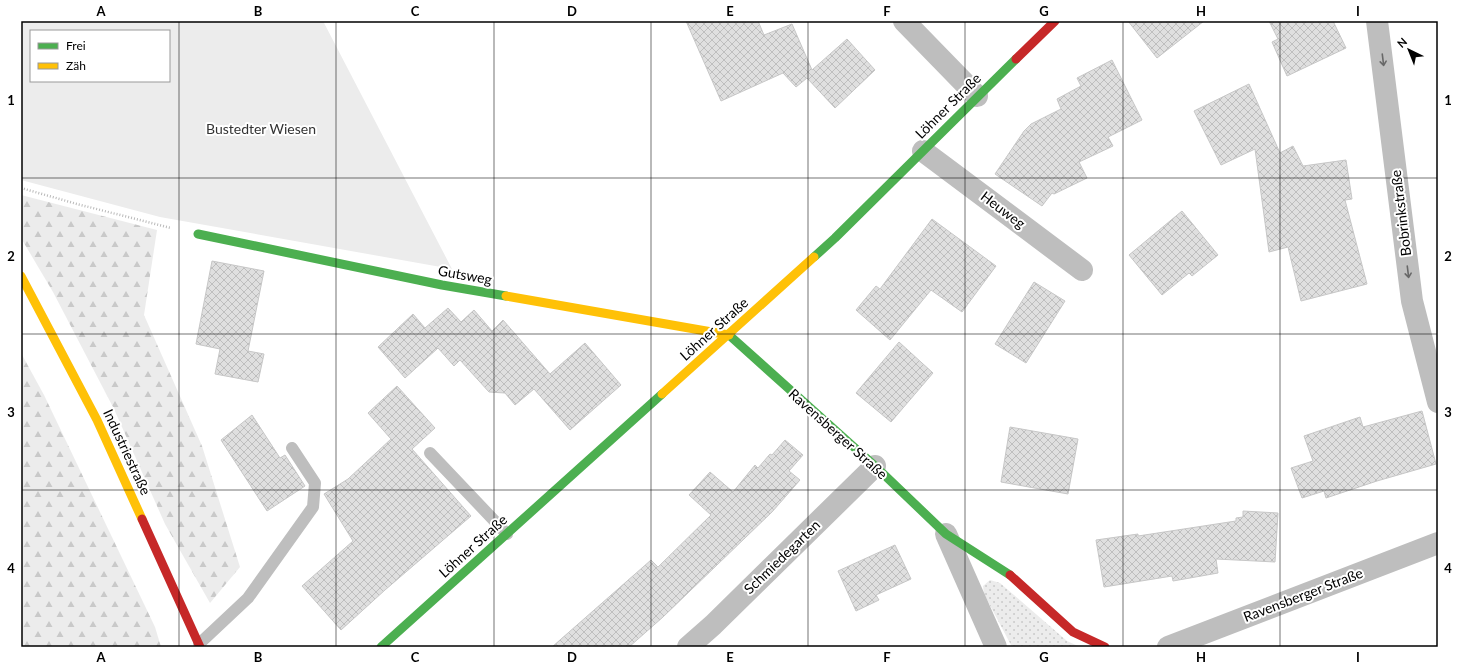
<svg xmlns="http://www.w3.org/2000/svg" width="1459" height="668" viewBox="0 0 1459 668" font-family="Lato,sans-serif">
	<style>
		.grass { fill: url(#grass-dots) }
		.forest { fill: url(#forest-firs) }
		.park { fill: #ececec; fill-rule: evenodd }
		.building { fill: url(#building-cross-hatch); stroke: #c7c7c7 }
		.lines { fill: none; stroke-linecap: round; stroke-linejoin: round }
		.path { stroke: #b9b9b9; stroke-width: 2.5; stroke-dasharray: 1 2; stroke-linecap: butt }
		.lane { stroke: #bebebe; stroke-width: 12 }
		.street { stroke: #bebebe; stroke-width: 22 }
		.fast { stroke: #4caf50; stroke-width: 9 }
		.slow { stroke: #ffc107; stroke-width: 9 }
		.jam { stroke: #c62828; stroke-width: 9 }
		.oneway { stroke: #686868 }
		.grid { fill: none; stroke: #000; stroke-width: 1; stroke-opacity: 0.55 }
		.labels { text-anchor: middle; stroke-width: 4; stroke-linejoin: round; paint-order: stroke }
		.street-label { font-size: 14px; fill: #000; stroke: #fff }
		.park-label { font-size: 14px; fill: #333; stroke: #fff }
		.neatline { fill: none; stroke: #000; stroke-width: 1.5 }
		.grid-label { font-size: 13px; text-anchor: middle; font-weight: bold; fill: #000 }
	</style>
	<defs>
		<pattern id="grass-dots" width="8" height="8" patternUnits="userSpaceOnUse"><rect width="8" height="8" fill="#ececec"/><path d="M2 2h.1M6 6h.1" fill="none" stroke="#c9c9c9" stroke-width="1.8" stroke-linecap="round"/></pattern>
		<pattern id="forest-firs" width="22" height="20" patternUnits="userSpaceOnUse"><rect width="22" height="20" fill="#ececec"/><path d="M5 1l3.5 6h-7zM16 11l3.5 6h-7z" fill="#c9c9c9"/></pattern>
		<pattern id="building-cross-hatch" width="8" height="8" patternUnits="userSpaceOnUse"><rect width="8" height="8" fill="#dfdfdf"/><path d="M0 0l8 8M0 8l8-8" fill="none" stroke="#bebebe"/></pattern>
	</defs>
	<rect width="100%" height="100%" fill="#fff"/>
	<polygon class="grass" points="990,580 1000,583 1067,641 1080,647 1012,647 984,594 983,586"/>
	<g class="forest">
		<polygon points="21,195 157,230 144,315 202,446 240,567 210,603 165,524 114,409 53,292 21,238"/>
		<polygon points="21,353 44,395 155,627 161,647 21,647"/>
	</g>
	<path class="park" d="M21,21H323L452,269L160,217L21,180ZM31,31H169V81H31Z"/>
	<g class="building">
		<polygon points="686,21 758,21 764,35 792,24 812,70 847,39 875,70 835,108 807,78 796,87 783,73 721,101"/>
		<polygon points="1128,21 1204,21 1157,58"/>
		<polygon points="1269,21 1333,21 1346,48 1287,76 1272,42 1278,39"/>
		<polygon points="1112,60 1142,120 1108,137 1113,146 1079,162 1087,178 1054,194 1052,193 1042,206 995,174 1024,131 1031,124 1061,109 1057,99 1081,86 1077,78"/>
		<polygon points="1249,84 1280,153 1293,146 1303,166 1346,160 1352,199 1345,200 1367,284 1301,301 1288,247 1269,252 1255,149 1221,165 1194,111"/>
		<polygon points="1182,211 1218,255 1192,276 1189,273 1162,295 1129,255"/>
		<polygon points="932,219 996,266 962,312 931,290 890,340 856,310 876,286 880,289"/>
		<polygon points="212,261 264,271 248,351 264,354 258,382 215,374 220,349 196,344"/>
		<polygon points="1034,282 1065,301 1026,363 995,344"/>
		<polygon points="448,308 461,322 474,310 492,331 503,320 550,374 585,343 621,385 570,430 534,389 515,405 505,393 489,392 460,360 454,366 438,348 405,378 378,347 413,314 425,328"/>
		<polygon points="899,342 933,373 891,422 856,393"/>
		<polygon points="397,386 435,428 412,449 471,516 385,590 341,630 302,586 353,541 324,494 348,479 391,439 368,413"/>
		<polygon points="1422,411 1436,464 1377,481 1326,498 1324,491 1302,498 1291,468 1313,461 1304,436 1360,417 1363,427"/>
		<polygon points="252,415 280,458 285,455 305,486 267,511 221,440"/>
		<polygon points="1010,427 1078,439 1068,494 1001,482"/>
		<polygon points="785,440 803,455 789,471 800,480 772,512 663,617 629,647 552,647 651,560 658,567 711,515 689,495 710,472 733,492 755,465 758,468 770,454 772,455"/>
		<polygon points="1243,511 1278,513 1275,562 1216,559 1218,573 1173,581 1172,576 1104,587 1096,540 1138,534 1138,536 1236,521 1236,518 1243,517"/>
		<polygon points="895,545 911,579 876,595 879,600 856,611 838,571"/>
	</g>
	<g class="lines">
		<polyline class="path" points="21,188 77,204 171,228"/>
		<g class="lane">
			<polyline points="430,453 507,534"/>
			<polyline points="199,644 248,598 313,507 315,483 292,448"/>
		</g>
		<g class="street">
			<polyline points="904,21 977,96"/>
			<polyline points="1377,21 1412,301 1438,402"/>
			<polyline points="923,151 1082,270"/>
			<polyline points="946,534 996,647"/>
			<polyline points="688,647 713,625 875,466"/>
			<polyline points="1168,647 1438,543"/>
		</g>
		<g class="fast">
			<polyline points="198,234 442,285 506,296"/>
			<polyline points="814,257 835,238 1016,59"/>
			<polyline points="729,335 875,466 946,534 1010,575"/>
			<polyline points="381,647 662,394"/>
		</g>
		<g class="slow">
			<polyline points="21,276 97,420 142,519"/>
			<polyline points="506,296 729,335"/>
			<polyline points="662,394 814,257"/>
		</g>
		<g class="jam">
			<polyline points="1016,59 1055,21"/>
			<polyline points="142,519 200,647"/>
			<polyline points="1010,575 1073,632 1105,647"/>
		</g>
	</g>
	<defs><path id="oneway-shaft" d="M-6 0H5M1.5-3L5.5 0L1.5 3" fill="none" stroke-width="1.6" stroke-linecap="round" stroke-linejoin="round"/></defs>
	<g class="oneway">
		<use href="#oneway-shaft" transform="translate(1383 60) rotate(83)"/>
		<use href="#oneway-shaft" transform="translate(1408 272) rotate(83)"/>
	</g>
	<path class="grid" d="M179,21V647M336,21V647M494,21V647M651,21V647M808,21V647M965,21V647M1123,21V647M1280,21V647M21,178H1438M21,334H1438M21,490H1438"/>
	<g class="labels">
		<g class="street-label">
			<text transform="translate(948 106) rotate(-45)" y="5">Löhner Straße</text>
			<text transform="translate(1003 210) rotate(37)" y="5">Heuweg</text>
			<text transform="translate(1401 213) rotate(-97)" y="5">Bobrinkstraße</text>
			<text transform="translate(465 275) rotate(10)" y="5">Gutsweg</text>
			<text transform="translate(714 329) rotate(-42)" y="5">Löhner Straße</text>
			<text transform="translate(838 434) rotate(42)" y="5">Ravensberger Straße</text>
			<text transform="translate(127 452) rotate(65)" y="5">Industriestraße</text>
			<text transform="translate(473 546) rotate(-42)" y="5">Löhner Straße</text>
			<text transform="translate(782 557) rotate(-44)" y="5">Schmiedegarten</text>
			<text transform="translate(1303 595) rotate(-21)" y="5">Ravensberger Straße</text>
		</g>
		<g class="park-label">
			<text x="261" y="134">Bustedter Wiesen</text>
		</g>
	</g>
	<rect width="1459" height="668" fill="none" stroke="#ffffff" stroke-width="44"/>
	<rect x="30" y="30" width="140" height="52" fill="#ffffff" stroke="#999999"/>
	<rect x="38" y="43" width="20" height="6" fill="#4caf50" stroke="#999999"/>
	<text x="66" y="50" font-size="12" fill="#000000">Frei</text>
	<rect x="38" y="63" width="20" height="6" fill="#ffc107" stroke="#999999"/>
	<text x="66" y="70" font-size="12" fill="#000000">Zäh</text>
	<g transform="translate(1409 50) rotate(317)" stroke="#ffffff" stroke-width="3" paint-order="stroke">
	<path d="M0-3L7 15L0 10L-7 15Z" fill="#000000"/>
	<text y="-6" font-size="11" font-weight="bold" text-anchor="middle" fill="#000000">N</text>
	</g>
	<rect x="22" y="22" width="1415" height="624" class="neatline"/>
	<g class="grid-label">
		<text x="101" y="16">A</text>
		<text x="258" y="16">B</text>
		<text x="415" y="16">C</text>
		<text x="572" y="16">D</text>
		<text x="730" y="16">E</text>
		<text x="887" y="16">F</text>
		<text x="1044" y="16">G</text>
		<text x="1201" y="16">H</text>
		<text x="1358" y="16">I</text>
		<text x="11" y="105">1</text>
		<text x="1448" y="105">1</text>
		<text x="11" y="261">2</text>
		<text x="1448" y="261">2</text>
		<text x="11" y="417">3</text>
		<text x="1448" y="417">3</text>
		<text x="11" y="573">4</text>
		<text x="1448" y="573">4</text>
		<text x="101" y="662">A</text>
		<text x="258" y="662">B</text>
		<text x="415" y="662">C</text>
		<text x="572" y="662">D</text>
		<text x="730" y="662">E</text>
		<text x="887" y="662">F</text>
		<text x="1044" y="662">G</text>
		<text x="1201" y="662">H</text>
		<text x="1358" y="662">I</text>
	</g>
</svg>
